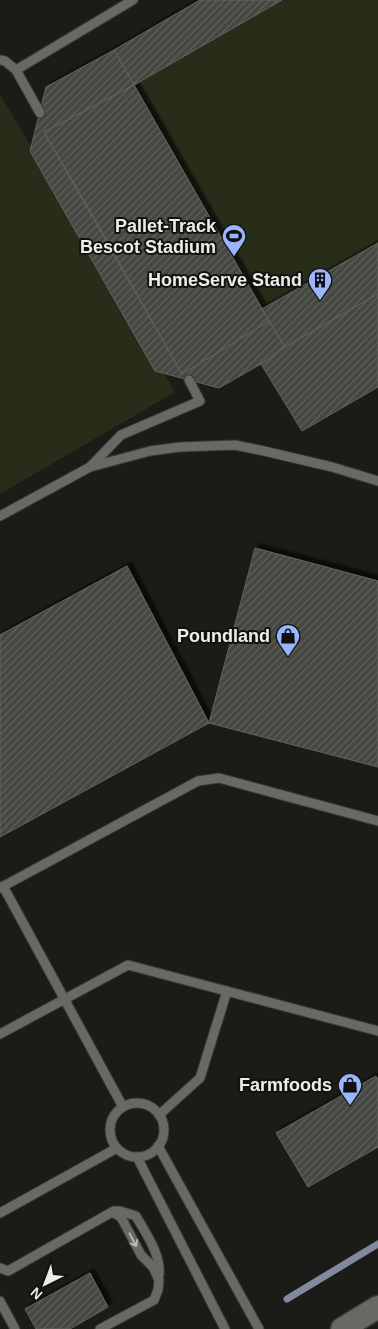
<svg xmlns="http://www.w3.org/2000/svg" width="378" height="1329" viewBox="0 0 378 1329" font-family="Helvetica,sans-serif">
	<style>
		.green { fill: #282d1a }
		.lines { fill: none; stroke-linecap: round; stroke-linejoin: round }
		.stream { stroke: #81899c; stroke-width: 7 }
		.building { fill: url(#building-hatch); stroke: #62645f; filter: url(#shadow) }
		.service-casing { stroke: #393a37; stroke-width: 11 }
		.tertiary-casing { stroke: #393a37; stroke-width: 25 }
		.service { stroke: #686964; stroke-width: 9 }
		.tertiary { stroke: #686964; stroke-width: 22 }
		.oneway { stroke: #b8b9b5 }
		.labels { text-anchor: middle; stroke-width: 4; stroke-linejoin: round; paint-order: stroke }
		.poi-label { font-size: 18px; font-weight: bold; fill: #edeeeb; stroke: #12130f; text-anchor: end }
	</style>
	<defs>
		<pattern id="building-hatch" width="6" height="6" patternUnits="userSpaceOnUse" patternTransform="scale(1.25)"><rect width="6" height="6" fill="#444641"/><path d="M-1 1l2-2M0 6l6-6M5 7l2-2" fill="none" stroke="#5f615d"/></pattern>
		<filter id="shadow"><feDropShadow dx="4.5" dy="-4.5" stdDeviation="1" flood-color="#0009"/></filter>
	</defs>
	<rect width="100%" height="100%" fill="#1b1c18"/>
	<polygon class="green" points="200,0 378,0 378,387 261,364 219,388 164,373 175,392 0,494 0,95 31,146 46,87 114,50"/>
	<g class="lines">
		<polyline class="stream" points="287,1299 378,1244"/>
	</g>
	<g class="building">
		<polygon points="200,0 282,0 134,85 114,50"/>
		<polygon points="114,50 134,85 44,132 182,374 269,321 285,347 261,364 219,388 155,371 30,151 46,87"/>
		<polygon points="134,85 269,321 182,374 94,218 44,132"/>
		<polygon points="378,243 378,294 285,347 262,309"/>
		<polygon points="378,294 378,387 302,431 261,364 285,347"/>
		<polygon points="255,548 378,581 378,767 209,723"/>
		<polygon points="127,566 209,723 0,837 0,635"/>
		<polygon points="376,1076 378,1080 378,1147 308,1187 276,1133"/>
		<polygon points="90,1273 108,1307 70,1329 36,1329 25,1309"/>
	</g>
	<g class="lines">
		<g class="service-casing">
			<g id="service">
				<polyline points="0,60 5,61 16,70"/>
				<polyline points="40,113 16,70 133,0"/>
				<polyline points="91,466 121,435 200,401 189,380"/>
				<polyline points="0,516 90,467 150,451 180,447 235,445 264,451 332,467 378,481"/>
				<polyline points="3,886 123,1107"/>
				<polyline points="0,888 198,781 219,778 378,821"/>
				<polyline points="0,1034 128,965 378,1031"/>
				<circle cx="137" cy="1130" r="27"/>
				<polyline points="159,1115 200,1078 227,991"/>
				<polyline points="158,1146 259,1329"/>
				<polyline points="137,1157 225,1329"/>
				<path d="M114,1211H120L136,1216C146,1234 161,1254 159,1275"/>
				<polyline points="0,1213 117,1148"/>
				<polyline points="0,1268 8,1271 112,1212 121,1217 141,1255 153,1267 159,1280 158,1290 154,1300 100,1329"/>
				<polyline points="0,1301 15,1329"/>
			</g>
		</g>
		<g class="tertiary-casing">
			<polyline id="tertiary" points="342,1329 378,1307"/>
		</g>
		<use href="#service" class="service"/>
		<use href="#tertiary" class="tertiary"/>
	</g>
	<defs><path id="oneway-shaft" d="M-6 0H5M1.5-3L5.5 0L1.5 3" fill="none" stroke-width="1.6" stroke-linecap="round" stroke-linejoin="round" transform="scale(1.25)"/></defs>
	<use class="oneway" href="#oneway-shaft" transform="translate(133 1240) rotate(62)"/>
	<defs>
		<g id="stadium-pin" transform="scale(1.25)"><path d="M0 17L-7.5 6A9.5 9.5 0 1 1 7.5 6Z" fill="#9ab5fd" stroke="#12130f"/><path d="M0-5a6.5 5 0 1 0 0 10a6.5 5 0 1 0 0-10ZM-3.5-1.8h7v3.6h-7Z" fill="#111"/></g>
		<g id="building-pin" transform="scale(1.25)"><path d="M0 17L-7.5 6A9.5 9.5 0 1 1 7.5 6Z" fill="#9ab5fd" stroke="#12130f"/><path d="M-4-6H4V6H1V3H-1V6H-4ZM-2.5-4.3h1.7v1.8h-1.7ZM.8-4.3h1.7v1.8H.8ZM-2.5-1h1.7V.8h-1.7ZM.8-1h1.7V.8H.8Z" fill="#111"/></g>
		<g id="shop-pin" transform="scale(1.25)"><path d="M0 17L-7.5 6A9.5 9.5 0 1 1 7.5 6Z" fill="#9ab5fd" stroke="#12130f"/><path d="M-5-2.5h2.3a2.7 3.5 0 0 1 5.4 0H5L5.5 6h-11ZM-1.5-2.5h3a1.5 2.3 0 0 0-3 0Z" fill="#111"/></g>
	</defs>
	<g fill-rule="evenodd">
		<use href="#stadium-pin" x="234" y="236"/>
		<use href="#building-pin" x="320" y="280"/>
		<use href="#shop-pin" x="288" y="636"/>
		<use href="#shop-pin" x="350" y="1085"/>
	</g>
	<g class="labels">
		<g class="poi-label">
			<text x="216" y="232">Pallet-Track<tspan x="216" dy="21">Bescot Stadium</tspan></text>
			<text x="302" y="286">HomeServe Stand</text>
			<text x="270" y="642">Poundland</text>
			<text x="332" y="1091">Farmfoods</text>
		</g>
	</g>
	<g transform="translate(45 1284) rotate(222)" stroke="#12130f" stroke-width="4" paint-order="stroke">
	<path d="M0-4L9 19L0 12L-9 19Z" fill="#edeeeb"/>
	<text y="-8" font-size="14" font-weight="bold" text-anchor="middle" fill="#edeeeb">N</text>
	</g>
</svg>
